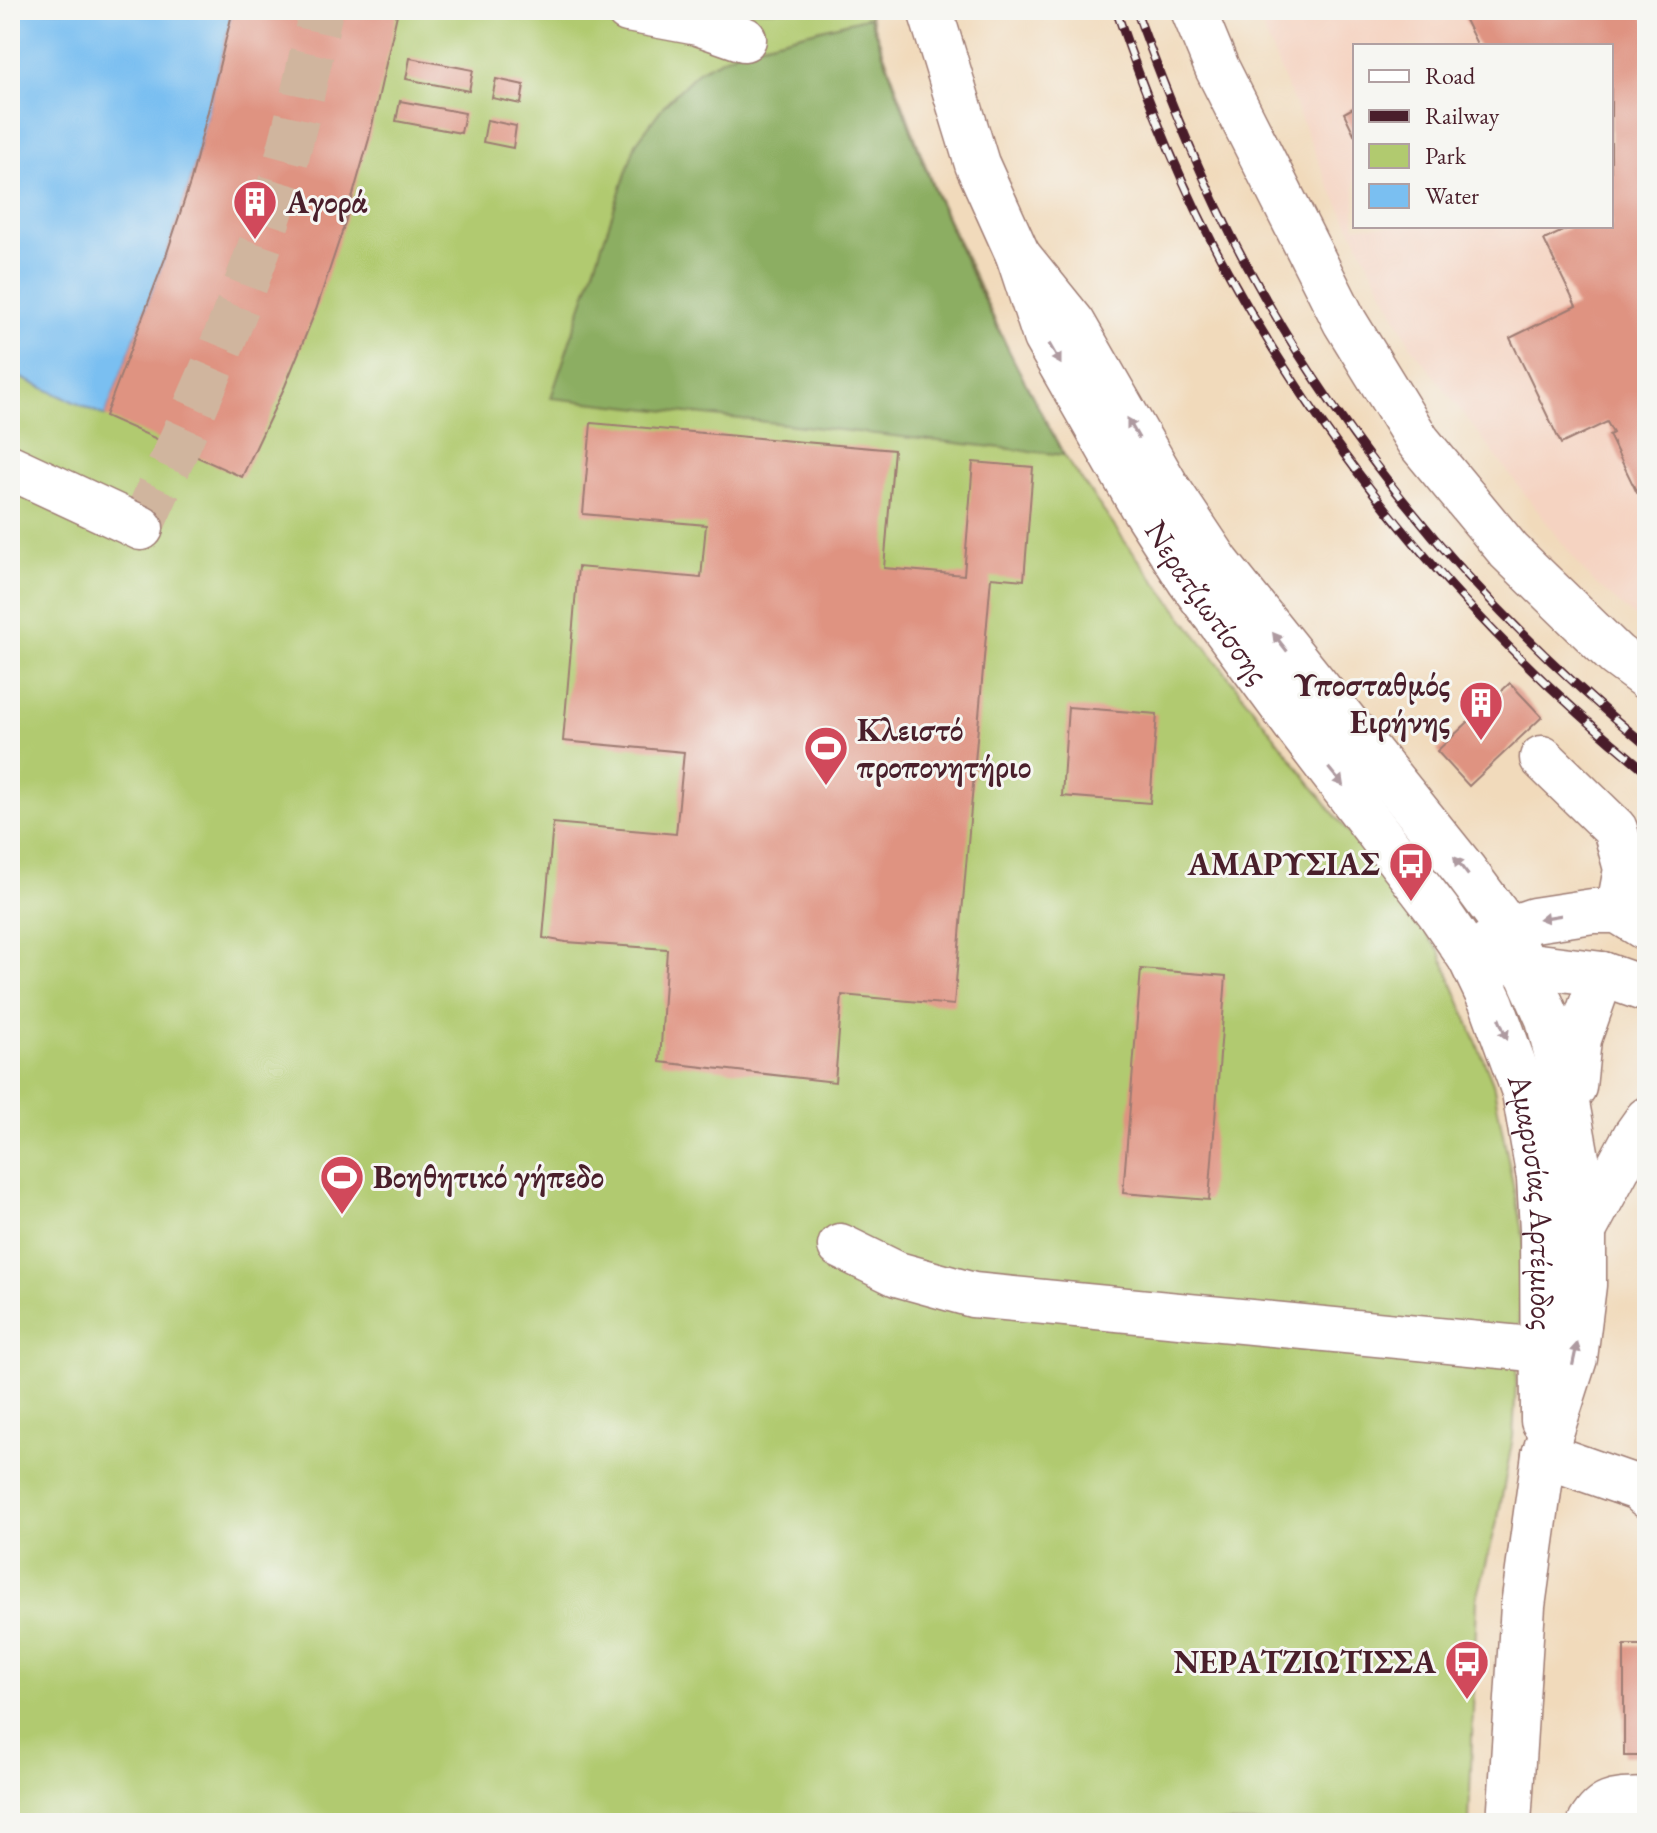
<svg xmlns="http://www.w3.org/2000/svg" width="1657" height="1833" viewBox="0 0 1657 1833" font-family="'EB Garamond',serif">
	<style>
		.built { fill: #f5d3c1; fill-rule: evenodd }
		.green { fill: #b1ca6f; stroke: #7e744d; stroke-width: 2 }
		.forest { fill: #8cae62; stroke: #6b6646; stroke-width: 2 }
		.water { fill: #7abff1; stroke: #626f8e; stroke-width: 2 }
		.building { fill: #df9381 }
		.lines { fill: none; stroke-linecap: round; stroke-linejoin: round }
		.minor-tunnel { stroke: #d0b59e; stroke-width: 44; stroke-dasharray: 44 22; stroke-linecap: butt }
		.minor-casing { stroke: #9e7c73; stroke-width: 47 }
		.major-casing { stroke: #9e7c73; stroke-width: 47 }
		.minor { stroke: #fff; stroke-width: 44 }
		.major { stroke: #fff; stroke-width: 44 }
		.rail-casing { stroke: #4a1f2b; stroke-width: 9 }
		.rail { stroke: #f6f6f2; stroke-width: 6; stroke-dasharray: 18; stroke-linecap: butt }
		.oneway { fill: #ae9aa0 }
		.labels { text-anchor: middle; stroke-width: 6; stroke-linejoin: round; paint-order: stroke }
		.poi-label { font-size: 32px; font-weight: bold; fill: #4a1f2b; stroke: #f6f6f2; text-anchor: start }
		.street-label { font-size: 32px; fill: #4a1f2b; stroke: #f6f6f2 }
	</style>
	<rect width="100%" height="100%" fill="#f6f6f2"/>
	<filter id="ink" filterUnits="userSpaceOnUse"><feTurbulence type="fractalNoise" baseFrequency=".0125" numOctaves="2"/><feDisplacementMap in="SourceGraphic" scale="16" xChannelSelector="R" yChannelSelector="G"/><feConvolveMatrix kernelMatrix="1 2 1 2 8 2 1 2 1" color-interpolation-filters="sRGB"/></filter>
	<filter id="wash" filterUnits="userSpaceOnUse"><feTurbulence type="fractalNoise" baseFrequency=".006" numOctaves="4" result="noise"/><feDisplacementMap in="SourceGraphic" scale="32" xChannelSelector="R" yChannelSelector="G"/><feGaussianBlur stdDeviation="1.8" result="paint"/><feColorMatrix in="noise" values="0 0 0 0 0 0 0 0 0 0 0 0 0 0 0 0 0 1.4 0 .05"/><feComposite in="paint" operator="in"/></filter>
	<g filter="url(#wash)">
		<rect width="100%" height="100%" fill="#f1dabb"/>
		<path class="built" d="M1255,10H1647V628L1590,579L1411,346L1326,179ZM1355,46H1611V226H1355Z"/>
		<polygon class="green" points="10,10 868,10 935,191 1015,364 1064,455 1126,543 1440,952 1493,1083 1524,1241 1513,1437 1498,1518 1477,1599 1469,1823 10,1823"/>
		<path class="forest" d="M869,17C892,75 911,135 935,193C973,283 1017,369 1064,455L551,398L636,143L665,104L700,70L742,49Z"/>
		<polygon class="water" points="10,10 233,10 191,180 166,256 105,416 10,373"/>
		<g id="blocks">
			<g class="building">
				<polygon points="233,10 398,10 369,139 344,226 316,310 285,386 242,477 105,416 166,256 191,180"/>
				<polygon points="1460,10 1640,10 1647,24 1647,488 1637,493 1609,435 1613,433 1607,422 1561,444 1510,338 1576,306 1544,240 1569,228 1567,226 1611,226 1611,46 1478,46"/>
				<polygon points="410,58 473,70 469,91 406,79"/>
				<polygon points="496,79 524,85 521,104 492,98"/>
				<polygon points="400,101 465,113 461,133 396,121"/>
				<polygon points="1355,107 1355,136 1344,113"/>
				<polygon points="487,120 516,126 513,148 483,142"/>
				<polygon points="591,423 894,450 884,568 964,575 973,462 1033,467 1024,580 991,577 954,1005 842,995 835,1082 660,1062 667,949 566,942 543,938 553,823 676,834 684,752 563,741 578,567 701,578 706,525 583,514"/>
				<polygon points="1510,683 1542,717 1469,786 1437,751"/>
				<polygon points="1068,707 1157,714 1150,803 1062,796"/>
				<polygon points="1141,969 1226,976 1209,1200 1123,1193"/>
				<rect x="1624" y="1645" width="23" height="111"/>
			</g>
		</g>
	</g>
	<g filter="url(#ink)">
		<use href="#blocks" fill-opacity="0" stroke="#9e7c73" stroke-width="2"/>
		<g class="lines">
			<path class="minor-tunnel" d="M141,528C193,413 247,298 282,176C297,122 309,66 321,10"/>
			<g class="minor-casing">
				<g id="minor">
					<polyline points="628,10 698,23 744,39"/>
					<polyline points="1193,10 1217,68 1345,322 1418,441 1509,551 1616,655 1647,678"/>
					<polyline points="10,467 141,528"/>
					<polyline points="1542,758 1615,829 1626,869 1618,911"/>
					<polyline points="1470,958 1508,929 1534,920 1593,911 1618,911 1647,929"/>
					<polyline points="1489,960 1602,974 1647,990"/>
					<polyline points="1584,1231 1635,1136 1647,1119"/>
					<polyline points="840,1246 897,1274 973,1295 1541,1350"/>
					<polyline points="1544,1455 1638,1488 1647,1496"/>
					<path d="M1590,1823C1605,1797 1620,1802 1647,1800"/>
				</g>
			</g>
			<g class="major-casing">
				<g id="major">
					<path id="s1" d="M930,10L977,164L1018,255L1045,337L1141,505L1189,580L1297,727L1438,911L1470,958L1492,1004L1524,1092L1539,1178L1542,1229L1543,1421"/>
					<polyline points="1018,255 1073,323 1166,485 1218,563 1465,871 1508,929 1548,1019 1563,1081 1579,1169 1584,1231 1584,1285 1575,1358 1544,1455 1523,1606 1509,1823"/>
					<polyline points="1574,1087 1579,1039 1602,974"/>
				</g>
			</g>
			<use href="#minor" class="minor"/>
			<use href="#major" class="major"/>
			<g class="rail-casing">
				<g id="rail">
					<path d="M1116,10C1147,100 1182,189 1228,272C1334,465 1477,633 1647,772"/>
					<path d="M1136,10C1167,95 1201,180 1244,260C1345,448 1483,611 1647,746"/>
				</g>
			</g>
			<use href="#rail" class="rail"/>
		</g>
		<defs><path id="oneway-solid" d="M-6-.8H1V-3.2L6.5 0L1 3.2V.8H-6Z" transform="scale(2)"/></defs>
		<g class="oneway">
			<use href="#oneway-solid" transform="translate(1055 354) rotate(60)"/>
			<use href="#oneway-solid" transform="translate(1133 428) rotate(-120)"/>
			<use href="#oneway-solid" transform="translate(1280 642) rotate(-128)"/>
			<use href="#oneway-solid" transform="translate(1336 777) rotate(51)"/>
			<use href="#oneway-solid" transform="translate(1461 866) rotate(-128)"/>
			<use href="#oneway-solid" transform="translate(1550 917) rotate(171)"/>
			<use href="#oneway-solid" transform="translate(1503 1029) rotate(68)"/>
			<use href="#oneway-solid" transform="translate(1575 1354) rotate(-78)"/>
		</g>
	</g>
	<defs>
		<g id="building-pin" transform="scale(2.3)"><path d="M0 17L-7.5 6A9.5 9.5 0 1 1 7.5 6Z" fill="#d1495b" stroke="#f6f6f2"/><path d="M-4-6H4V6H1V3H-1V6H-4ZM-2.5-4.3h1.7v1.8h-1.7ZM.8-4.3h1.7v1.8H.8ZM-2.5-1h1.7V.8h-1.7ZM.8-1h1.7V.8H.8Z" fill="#fff"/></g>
		<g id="stadium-pin" transform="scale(2.3)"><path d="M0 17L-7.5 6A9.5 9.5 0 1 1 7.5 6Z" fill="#d1495b" stroke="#f6f6f2"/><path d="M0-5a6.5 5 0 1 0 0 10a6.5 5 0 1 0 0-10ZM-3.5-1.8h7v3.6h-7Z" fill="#fff"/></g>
		<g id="bus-pin" transform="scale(2.3)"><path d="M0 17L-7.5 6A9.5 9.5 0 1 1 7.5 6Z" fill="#d1495b" stroke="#f6f6f2"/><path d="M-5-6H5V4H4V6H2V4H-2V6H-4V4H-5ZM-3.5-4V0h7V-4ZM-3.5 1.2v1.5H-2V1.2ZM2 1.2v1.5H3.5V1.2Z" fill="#fff"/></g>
	</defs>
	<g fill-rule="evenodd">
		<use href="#building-pin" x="255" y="202"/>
		<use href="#building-pin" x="1481" y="703"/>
		<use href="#stadium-pin" x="826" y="748"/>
		<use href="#bus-pin" x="1411" y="864"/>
		<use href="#stadium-pin" x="342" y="1177"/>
		<use href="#bus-pin" x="1467" y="1662"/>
	</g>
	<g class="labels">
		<g class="poi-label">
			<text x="286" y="213">Αγορά</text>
			<text x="1450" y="696" text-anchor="end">Υποσταθμός<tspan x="1450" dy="37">Ειρήνης</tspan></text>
			<text x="857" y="741">Κλειστό<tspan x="857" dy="37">προπονητήριο</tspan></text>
			<text x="1380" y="875" text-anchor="end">ΑΜΑΡΥΣΙΑΣ</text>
			<text x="373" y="1188">Βοηθητικό γήπεδο</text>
			<text x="1436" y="1673" text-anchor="end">ΝΕΡΑΤΖΙΩΤΙΣΣΑ</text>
		</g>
		<g class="street-label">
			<text dy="11" stroke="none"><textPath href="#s1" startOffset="658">Νερατζιωτίσσης</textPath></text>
			<text dy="11" stroke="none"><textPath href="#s1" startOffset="1356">Αμαρυσίας Αρτέμιδος</textPath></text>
		</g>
	</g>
	<rect width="1657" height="1833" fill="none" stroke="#f6f6f2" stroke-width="40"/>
	<rect x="1353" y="44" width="260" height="184" fill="#f6f6f2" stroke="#b1a0a2" stroke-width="2"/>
	<rect x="1369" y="70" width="40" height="12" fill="#ffffff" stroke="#b1a0a2" stroke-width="2"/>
	<text x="1425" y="84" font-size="24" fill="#4a1f2b">Road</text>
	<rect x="1369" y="110" width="40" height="12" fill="#4a1f2b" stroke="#b1a0a2" stroke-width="2"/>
	<text x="1425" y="124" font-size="24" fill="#4a1f2b">Railway</text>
	<rect x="1369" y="144" width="40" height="24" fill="#b1ca6f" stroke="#b1a0a2" stroke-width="2"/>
	<text x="1425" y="164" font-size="24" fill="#4a1f2b">Park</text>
	<rect x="1369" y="184" width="40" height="24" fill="#7abff1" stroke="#b1a0a2" stroke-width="2"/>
	<text x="1425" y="204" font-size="24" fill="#4a1f2b">Water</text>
</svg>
